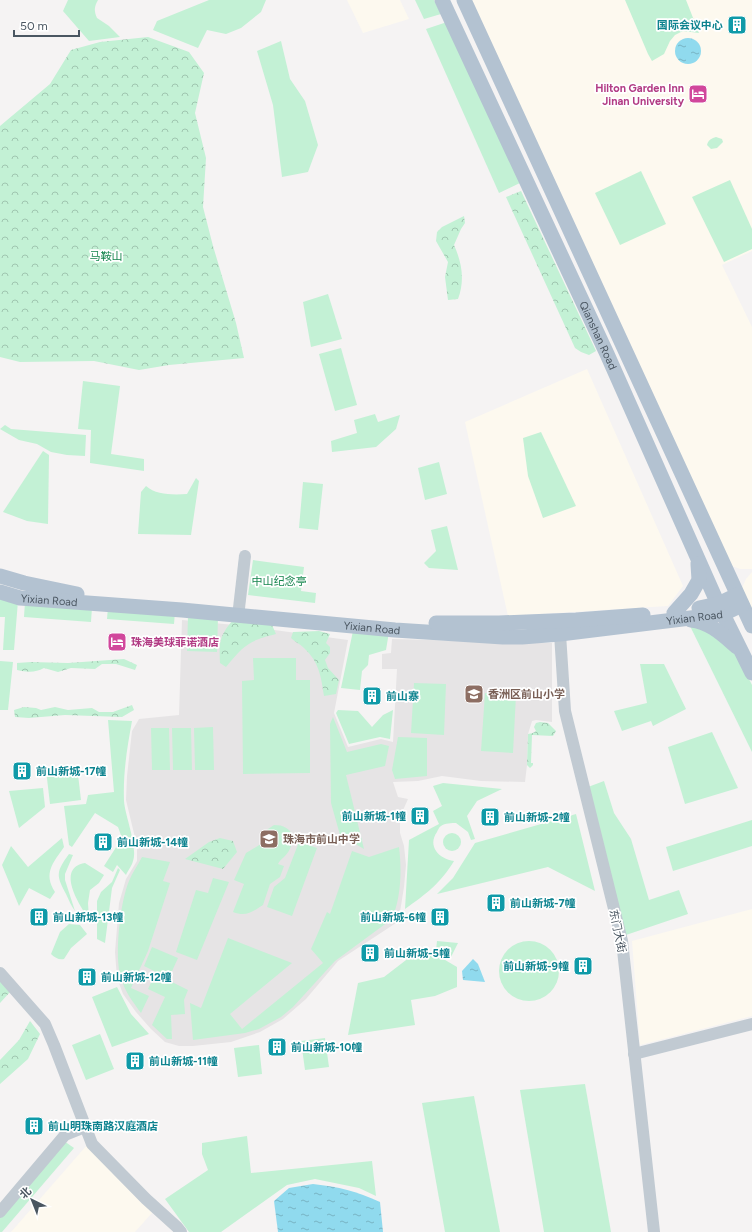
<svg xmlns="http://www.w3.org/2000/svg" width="752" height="1232" viewBox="0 0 752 1232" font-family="Figtree,'Noto Sans SC',sans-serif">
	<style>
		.commercial { fill: #fdf9ef }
		.education { fill: #e6e4e5 }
		.green { fill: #c3f1d5 }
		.forest { fill: url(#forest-crowns) }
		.water { fill: url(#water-ripples) }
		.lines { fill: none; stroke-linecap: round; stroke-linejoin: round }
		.minor { stroke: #c1cad2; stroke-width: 12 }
		.major { stroke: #b3c2d1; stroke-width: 15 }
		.labels { text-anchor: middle; stroke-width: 3.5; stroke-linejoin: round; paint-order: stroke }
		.culture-label { font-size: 11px; font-weight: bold; fill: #0d838f; stroke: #fff; text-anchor: start }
		.hotel-label { font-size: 11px; font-weight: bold; fill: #b23c85; stroke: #fff; text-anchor: end }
		.park-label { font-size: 11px; fill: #17864f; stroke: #fff }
		.street-label { font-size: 11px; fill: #4a5661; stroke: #fff }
		.education-label { font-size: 11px; font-weight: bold; fill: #785e54; stroke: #fff; text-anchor: start }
	</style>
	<defs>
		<pattern id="forest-crowns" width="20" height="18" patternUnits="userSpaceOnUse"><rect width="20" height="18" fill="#c3f1d5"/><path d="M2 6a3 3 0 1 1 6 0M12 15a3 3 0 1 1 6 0" fill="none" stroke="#a0c6b0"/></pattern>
		<pattern id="water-ripples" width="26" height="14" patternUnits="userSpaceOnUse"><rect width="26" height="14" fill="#90daee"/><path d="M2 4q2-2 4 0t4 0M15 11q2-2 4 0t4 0" fill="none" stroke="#78b4c4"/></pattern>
	</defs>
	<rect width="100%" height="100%" fill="#f5f3f3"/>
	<g class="commercial">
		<polygon points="347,0 400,0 409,19 363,33"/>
		<polygon points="464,0 752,0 752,251 722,265 752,327 752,569 740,569 732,566"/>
		<polygon points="587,369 683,586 668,606 508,616 465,422"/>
		<polygon points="752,572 752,626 742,588 746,579"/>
		<polygon points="752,909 752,1016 640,1045 632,941"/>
		<polygon points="87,1145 152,1213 135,1232 11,1232"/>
	</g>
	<polygon class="education" points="182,620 245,626 348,640 334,713 348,747 381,739 393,742 397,669 382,669 382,654 391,653 392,639 552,643 552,722 536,720 532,721 528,734 527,765 525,782 481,781 442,776 418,781 393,782 398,797 408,799 400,817 400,833 404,846 406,865 404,887 400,912 396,923 338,961 306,999 283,1019 260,1032 231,1042 193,1046 179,1046 165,1042 151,1029 136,1012 123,994 117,978 115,952 119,903 126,879 137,861 137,846 126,800 127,776 132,731 139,719 179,715"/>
	<g class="green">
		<path d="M68,0H98C94,7 94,11 97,18L109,26L120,37L89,41L63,11Z"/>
		<polygon points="209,0 266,0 261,12 241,28 226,34 207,30 198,48 153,30 157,21"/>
		<polygon points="415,0 434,0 441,14 424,19"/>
		<polygon points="625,0 686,0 699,33 683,31 675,35 670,41 664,54 652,61 648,54"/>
		<polygon points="447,22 522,182 499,193 426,29"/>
		<polygon points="281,41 290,79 305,101 318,145 308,172 282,177 273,105 257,51"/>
		<path d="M716,137L722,139L723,142L717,148L711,149L707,145C708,140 712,138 716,137Z"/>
		<polygon points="641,171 666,224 620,245 595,193"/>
		<polygon points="730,180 752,229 752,249 724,262 692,197"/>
		<polygon points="328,294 342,339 311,347 303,302"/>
		<polygon points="341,348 357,405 335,411 319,354"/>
		<polygon points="83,381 120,386 111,454 144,459 144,471 90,463 91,430 78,429"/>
		<polygon points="375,414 378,422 400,415 396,429 376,447 332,452 331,441 357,433 354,420"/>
		<polygon points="5,425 11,429 86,435 85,456 67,455 51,452 37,444 19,440 0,429"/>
		<polygon points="541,432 576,506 543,518 528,476 523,438"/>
		<polygon points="43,451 49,455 48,524 27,521 3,512"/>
		<polygon points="439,462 447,494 425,500 418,468"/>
		<path d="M196,478L199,481L191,535L138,534L141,492L146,486C156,495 173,495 187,494Z"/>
		<polygon points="303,482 323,484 318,530 299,528"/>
		<polygon points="447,526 458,570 429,568 424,563 436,551 431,530"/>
		<polygon points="253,560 304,567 301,591 316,593 315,603 248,595"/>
		<polygon points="0,595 18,601 14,650 3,650 5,617 0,617"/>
		<polygon points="25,602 92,607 91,622 24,617"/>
		<polygon points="108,607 175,612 174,624 107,619"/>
		<polygon points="188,616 218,617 217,652 187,651"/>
		<polygon points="689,624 701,626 737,655 752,685 752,752"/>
		<polygon points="353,631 389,632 386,650 369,655 368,665 362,671 360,690 341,688"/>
		<polygon points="253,658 296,658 296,680 310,680 310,773 243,774 242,681 254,680"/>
		<polygon points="0,661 13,662 8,710 0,710"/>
		<polygon points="640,664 664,664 686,709 653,726 651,721 622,731 614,711 647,703"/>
		<polygon points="414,683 446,684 444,735 411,733"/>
		<polygon points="485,693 516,695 513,753 481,751"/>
		<polygon points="338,710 358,711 372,727 383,715 393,710 390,739 380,737 349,744 336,713"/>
		<polygon points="333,717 347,752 381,744 389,746 385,766 346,775 364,849 340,835 331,803 330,724"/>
		<path d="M108,720L132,721C127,748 123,773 124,801C125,816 138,847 133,861C132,866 128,870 126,875L117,865L113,872L104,866L122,838L118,827L95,813L72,847L69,845L64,806L86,804L88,795L114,792Z"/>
		<polygon points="213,727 214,770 195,770 194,728"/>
		<polygon points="151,728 169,728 170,770 152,770"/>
		<polygon points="172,728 191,728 192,770 173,770"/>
		<polygon points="712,732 738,788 685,804 668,747"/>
		<polygon points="398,737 427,738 427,776 395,779 392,770"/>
		<polygon points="77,766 81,800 50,804 46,770"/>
		<polygon points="604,781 614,813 631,839 649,900 679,890 688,914 626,935 588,787"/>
		<path d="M443,783L502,789L477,801L467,816L475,839L471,840L468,832L456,823C452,823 445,823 441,826C439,827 438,830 437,832C427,846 439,859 454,861C440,884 426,894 405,909L409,840L439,824L433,811L442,806L433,786Z"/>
		<polygon points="43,788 45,807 19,828 9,791"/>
		<polygon points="576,814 595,891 548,867 437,894 453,878 475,843"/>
		<polygon points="752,820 752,846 673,871 666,847"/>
		<path d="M274,825C284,825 289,828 294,837C292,844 290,851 285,856C282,859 280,860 278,864L284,866L280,877L270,884L263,905C252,912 246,917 233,912L244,884L234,880L246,853L261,844L265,831Z"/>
		<circle cx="452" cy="842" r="9"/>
		<path d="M62,838L64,847C53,863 43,873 55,892L50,899L29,888L19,906L2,865L11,846L28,867Z"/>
		<polygon points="299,842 317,848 292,916 267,907 274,887 285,878"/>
		<path d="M399,847C402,871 401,897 392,919L335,961L293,1007L281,1017L259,1029L245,1033L193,1040L190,1003L201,1008L228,938L292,963L230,1014L242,1029L323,963L311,949L327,912L330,914L352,851L369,857Z"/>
		<path d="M69,854L73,855L65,874V880L75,911C71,906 69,900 66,894C56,875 56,872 69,854Z"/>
		<path d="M142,857L170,862L163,881L170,883L148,951L131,988L149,996L141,1013C133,1002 125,992 121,978C114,957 120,902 129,881C132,873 138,865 142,857Z"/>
		<path d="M85,863L104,875L99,883L90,890L88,903L89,919C80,906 55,868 85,863Z"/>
		<polygon points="118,868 120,870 112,888 105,943 97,939 97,901 101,892 112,882"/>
		<polygon points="213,878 229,882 197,960 176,952 196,890 208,893"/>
		<path d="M69,924L80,925L87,934L71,948L64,959C59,960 55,958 51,954L60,932Z"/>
		<circle cx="529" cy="971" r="30"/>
		<polygon points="437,941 458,943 450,959 446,952 450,947 442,946 439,950 436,951"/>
		<polygon points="152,947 178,958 168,980 188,990 184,1000 185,1014 171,1015 172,1039 167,1039 152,1025 165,997 148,989 156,972 144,966"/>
		<polygon points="423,947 457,967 457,987 435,996 411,1000 415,1025 348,1035 358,983 384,977"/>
		<polygon points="117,987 131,1014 149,1034 112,1047 92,997"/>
		<polygon points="100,1034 114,1069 86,1080 72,1045"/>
		<polygon points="325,1038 329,1067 305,1070 301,1041"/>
		<polygon points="259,1045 262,1074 238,1077 234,1048"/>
		<polygon points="585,1084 611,1232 544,1232 520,1090"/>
		<polygon points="474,1096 500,1232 445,1232 422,1103"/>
		<polygon points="247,1136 251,1173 372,1161 376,1196 359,1188 315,1179 287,1185 221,1232 189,1232 165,1199 208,1170 202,1154 202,1143"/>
		<polygon points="64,1141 74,1148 2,1232 0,1232 0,1218"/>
	</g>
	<g class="forest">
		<polygon points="148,37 189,52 204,73 195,113 206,158 203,207 213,246 236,323 244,358 169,365 139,370 94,361 20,362 0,357 0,126 50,84 71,50 100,42"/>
		<polygon points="521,191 596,351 589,355 581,352 575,348 506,197"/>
		<path d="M464,216L465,223L461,229L454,245C462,263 465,280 458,299L448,300L445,277L448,262L436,241L437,232L442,227Z"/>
		<path d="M233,620L272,625L276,634C248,641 244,645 226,667L220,663C219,643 219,636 233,620Z"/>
		<path d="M319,631L330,634L326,643L330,647V653L325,660L328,668L339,680L336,694L324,696C321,676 319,662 304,648C300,644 295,642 291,638L293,632Z"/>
		<path d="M124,659L137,665L135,670L116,664H102L95,669L71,668L58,672L44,668C35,673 27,672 17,670V663L31,662L68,663Z"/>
		<polygon points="132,705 134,710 122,717 65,715 29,718 15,717 14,710 24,707 36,708 41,710 55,707 68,710 92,708 99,712 113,712"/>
		<polygon points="540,722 548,723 556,731 553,736 532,735 531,763 533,763 533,765 530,768 527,765 528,734 533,733 536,731 534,727 536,723"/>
		<polygon points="220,838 233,841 237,852 223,869 185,859 209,842"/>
		<polygon points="0,981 10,992 0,1003"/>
		<polygon points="30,1021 40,1034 28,1059 0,1084 0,1060 19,1040"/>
	</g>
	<g class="water">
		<circle cx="688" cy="51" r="13"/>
		<polygon points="473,959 478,964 485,982 463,980 462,971"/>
		<path d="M313,1184C339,1187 356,1191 380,1202L383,1232H278L274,1201L289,1188Z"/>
	</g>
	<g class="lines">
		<g class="minor">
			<polyline points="239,608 245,556"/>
			<polyline points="560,634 565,711 622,941 654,1232"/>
			<polyline points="0,973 45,1024 54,1045 92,1144 146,1199 177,1227 181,1232"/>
			<polyline points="634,1054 752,1024"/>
			<polyline points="0,1212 65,1135 85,1127"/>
		</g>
		<g class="major">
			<path id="s1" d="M442,0L607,354L718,604L752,673"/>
			<polyline points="464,0 752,626"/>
			<polyline points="0,576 24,583 77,594"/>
			<path id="s2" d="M0,592L20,598L182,610L395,630L503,637H522L560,634L723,614L742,605"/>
			<polyline points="699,608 718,604 737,595"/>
			<polyline points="674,613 691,594 699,580 698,564"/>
			<path d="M691,620C710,622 723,635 737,647"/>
			<polyline points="436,623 499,623 576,620 643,615"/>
		</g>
	</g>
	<defs>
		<g id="building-square" transform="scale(1)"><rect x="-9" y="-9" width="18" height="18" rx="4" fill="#0f9aa8" stroke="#fff"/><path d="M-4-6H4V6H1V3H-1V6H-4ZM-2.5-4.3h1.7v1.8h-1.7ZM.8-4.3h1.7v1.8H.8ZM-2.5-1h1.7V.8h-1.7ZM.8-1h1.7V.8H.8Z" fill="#fff"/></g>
		<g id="hotel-square" transform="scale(1)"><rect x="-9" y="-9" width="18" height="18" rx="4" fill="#d1479c" stroke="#fff"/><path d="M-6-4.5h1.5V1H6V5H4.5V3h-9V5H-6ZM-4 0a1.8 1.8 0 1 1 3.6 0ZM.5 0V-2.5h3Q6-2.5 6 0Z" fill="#fff"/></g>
		<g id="school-square" transform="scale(1)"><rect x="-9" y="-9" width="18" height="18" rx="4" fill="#8d6e63" stroke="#fff"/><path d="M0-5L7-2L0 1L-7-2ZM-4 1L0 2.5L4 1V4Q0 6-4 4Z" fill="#fff"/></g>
	</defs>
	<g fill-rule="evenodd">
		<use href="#building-square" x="737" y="25"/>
		<use href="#hotel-square" x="698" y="94"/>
		<use href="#hotel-square" x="117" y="642"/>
		<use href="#school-square" x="474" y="694"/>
		<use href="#building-square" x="372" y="696"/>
		<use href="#building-square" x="22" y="771"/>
		<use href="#building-square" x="420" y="816"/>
		<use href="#building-square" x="490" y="817"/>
		<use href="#school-square" x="269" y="839"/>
		<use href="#building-square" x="103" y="842"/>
		<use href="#building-square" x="496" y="903"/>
		<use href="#building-square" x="39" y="917"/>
		<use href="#building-square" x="440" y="917"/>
		<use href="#building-square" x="370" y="953"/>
		<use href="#building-square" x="583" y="966"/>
		<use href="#building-square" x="87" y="977"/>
		<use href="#building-square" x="277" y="1047"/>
		<use href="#building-square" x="135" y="1061"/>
		<use href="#building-square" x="34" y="1126"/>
	</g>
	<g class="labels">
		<g class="culture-label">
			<text x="723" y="29" text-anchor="end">国际会议中心</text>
			<text x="386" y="700">前山寨</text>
			<text x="36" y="775">前山新城-17幢</text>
			<text x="406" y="820" text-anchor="end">前山新城-1幢</text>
			<text x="504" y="821">前山新城-2幢</text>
			<text x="117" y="846">前山新城-14幢</text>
			<text x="510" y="907">前山新城-7幢</text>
			<text x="53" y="921">前山新城-13幢</text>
			<text x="426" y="921" text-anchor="end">前山新城-6幢</text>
			<text x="384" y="957">前山新城-5幢</text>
			<text x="569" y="970" text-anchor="end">前山新城-9幢</text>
			<text x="101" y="981">前山新城-12幢</text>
			<text x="291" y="1051">前山新城-10幢</text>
			<text x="149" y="1065">前山新城-11幢</text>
			<text x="48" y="1130">前山明珠南路汉庭酒店</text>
		</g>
		<g class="hotel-label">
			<text x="684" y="92">Hilton Garden Inn<tspan x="684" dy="13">Jinan University</tspan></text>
			<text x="131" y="646" text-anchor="start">珠海美球菲诺酒店</text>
		</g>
		<g class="park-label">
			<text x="106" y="260">马鞍山</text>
			<text x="279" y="585">中山纪念亭</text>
		</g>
		<g class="street-label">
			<text dy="4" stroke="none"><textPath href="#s1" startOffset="370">Qianshan Road</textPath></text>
			<text dy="4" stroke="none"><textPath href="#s2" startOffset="50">Yixian Road</textPath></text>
			<text dy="4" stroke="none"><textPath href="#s2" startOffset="698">Yixian Road</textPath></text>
			<text dy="4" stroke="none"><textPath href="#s2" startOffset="374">Yixian Road</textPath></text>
			<text transform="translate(618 931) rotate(78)" y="4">东门大街</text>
		</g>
		<g class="education-label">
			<text x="488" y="698">香洲区前山小学</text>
			<text x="283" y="843">珠海市前山中学</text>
		</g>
	</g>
	<g transform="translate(32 1200) rotate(317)" stroke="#ffffff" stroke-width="3" paint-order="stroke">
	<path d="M0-3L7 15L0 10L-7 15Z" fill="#4a5661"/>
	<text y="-6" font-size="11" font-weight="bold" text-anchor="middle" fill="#4a5661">北</text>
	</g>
	<path d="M14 30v6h65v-6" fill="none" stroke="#4a5661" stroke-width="2"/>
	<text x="20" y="30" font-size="12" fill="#4a5661" stroke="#ffffff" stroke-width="3" paint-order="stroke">50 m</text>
</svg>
